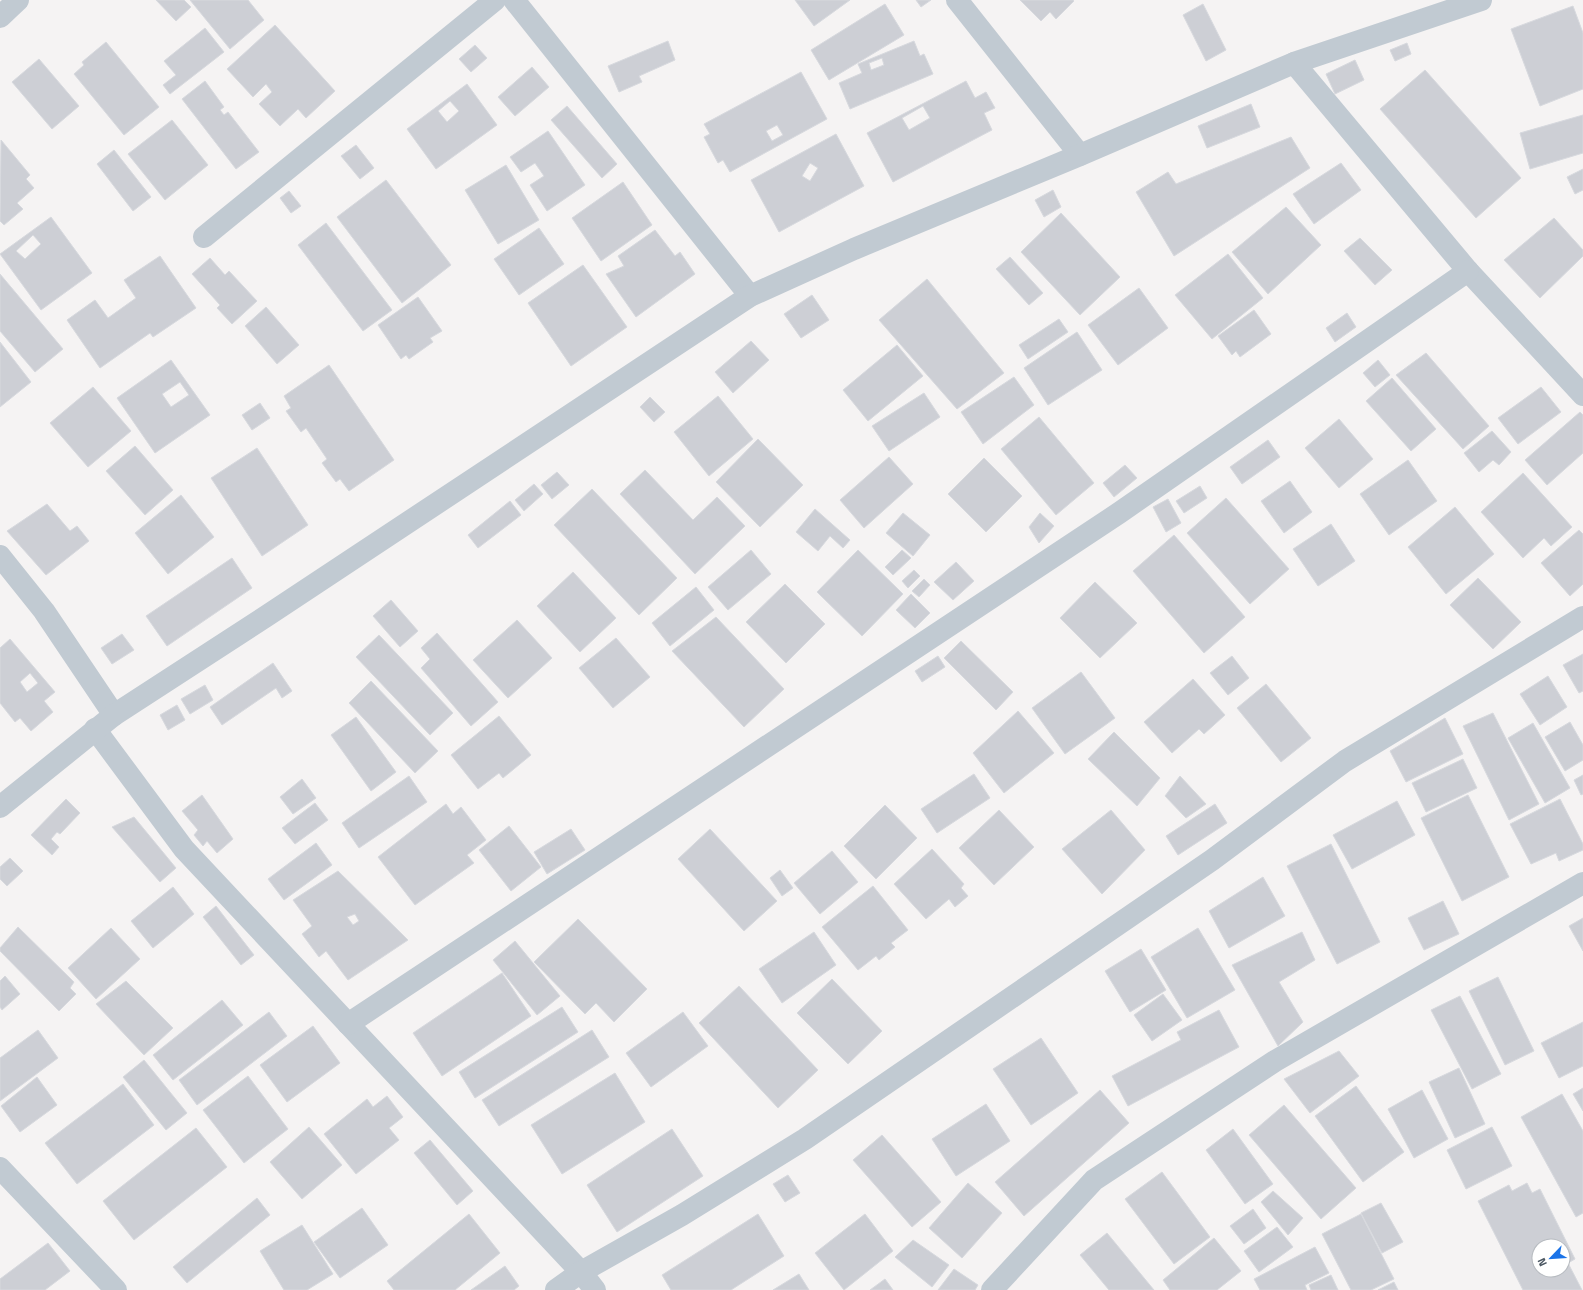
<svg xmlns="http://www.w3.org/2000/svg" width="1583" height="1290" viewBox="0 0 1583 1290" font-family="'Titillium Web',sans-serif">
	<style>
		.building { fill: #cdcfd5; stroke: #d7d9de; fill-rule: evenodd }
		.lines { fill: none; stroke-linecap: round; stroke-linejoin: round }
		.minor { stroke: #c1cad2; stroke-width: 22 }
	</style>
	<rect width="100%" height="100%" fill="#f5f3f3"/>
	<g class="building">
		<polygon points="156,0 184,0 191,7 176,21"/>
		<polygon points="190,0 248,0 264,20 230,49"/>
		<polygon points="795,0 850,0 814,26"/>
		<polygon points="916,0 931,0 921,7"/>
		<polygon points="1020,0 1073,0 1074,1 1056,19 1050,12 1041,21"/>
		<polygon points="885,4 904,35 829,80 811,50"/>
		<polygon points="1203,4 1226,50 1206,61 1183,15"/>
		<polygon points="1573,6 1583,33 1583,89 1540,106 1511,29"/>
		<polygon points="275,25 335,91 306,118 298,109 280,126 259,104 272,92 266,84 253,97 227,69"/>
		<polygon points="205,28 224,52 170,94 163,85 176,75 164,61"/>
		<polygon points="668,41 675,60 639,76 642,82 619,92 608,66"/>
		<path d="M914,41L920,56L924,54L933,74L850,109L839,83L862,73L858,64ZM882,58L884,65L871,70L869,63Z"/>
		<polygon points="106,42 159,107 124,135 74,74 84,65 82,62"/>
		<polygon points="1407,43 1411,54 1395,61 1390,50"/>
		<polygon points="475,45 487,58 471,72 459,59"/>
		<polygon points="39,59 79,106 52,129 12,82"/>
		<polygon points="1355,60 1364,80 1335,94 1326,74"/>
		<polygon points="532,67 549,87 515,116 498,97"/>
		<polygon points="1425,70 1521,178 1476,218 1380,109"/>
		<path d="M801,72L827,119L730,172L723,160L718,163L704,137L710,134L704,124ZM777,125L783,135L772,141L766,131Z"/>
		<polygon points="205,81 224,107 220,110 224,115 228,112 259,152 236,169 182,99"/>
		<path d="M966,81L975,98L986,92L995,108L984,113L992,130L893,182L867,133ZM923,106L930,118L909,130L902,118Z"/>
		<path d="M467,84L497,125L436,169L407,129ZM450,101L459,111L447,122L438,111Z"/>
		<polygon points="1251,104 1260,127 1207,148 1198,126"/>
		<polygon points="567,106 617,164 602,178 551,120"/>
		<polygon points="1583,115 1583,153 1530,169 1520,133"/>
		<polygon points="172,120 208,165 165,200 128,154"/>
		<polygon points="548,131 585,185 547,211 530,185 544,176 535,163 521,172 510,157"/>
		<path d="M836,134L864,186L779,232L751,180ZM810,163L818,168L810,181L802,176Z"/>
		<polygon points="1291,137 1310,168 1174,256 1136,192 1168,172 1176,184"/>
		<polygon points="1,140 30,175 26,179 34,188 17,203 23,209 4,225 0,221"/>
		<polygon points="356,145 374,168 360,179 341,156"/>
		<polygon points="114,150 151,197 133,211 97,164"/>
		<polygon points="1341,163 1361,190 1314,224 1293,194"/>
		<polygon points="506,165 539,220 498,244 465,190"/>
		<polygon points="1583,169 1583,190 1575,194 1567,177"/>
		<polygon points="386,180 451,265 402,303 337,217"/>
		<polygon points="623,182 652,225 601,261 572,218"/>
		<polygon points="1053,190 1061,207 1044,217 1035,200"/>
		<polygon points="289,191 301,206 291,213 280,198"/>
		<polygon points="1286,207 1321,245 1268,294 1232,252"/>
		<polygon points="1061,213 1120,277 1080,315 1021,252"/>
		<path d="M51,217L92,273L41,310L0,254ZM33,235L41,244L25,259L16,251Z"/>
		<polygon points="1554,218 1583,250 1583,256 1540,298 1504,260"/>
		<polygon points="326,223 392,310 363,331 298,245"/>
		<polygon points="539,228 564,264 519,295 494,259"/>
		<polygon points="655,230 675,256 680,252 695,274 636,317 606,274 624,266 618,256"/>
		<polygon points="1360,238 1392,270 1375,285 1344,251"/>
		<polygon points="1228,254 1263,298 1212,339 1175,295"/>
		<polygon points="160,256 196,308 153,337 150,333 100,368 67,320 95,300 108,318 136,298 124,280"/>
		<polygon points="1010,257 1043,293 1029,305 996,269"/>
		<polygon points="210,258 225,275 229,271 257,301 232,324 217,308 220,305 192,274"/>
		<polygon points="583,265 627,327 571,366 528,303"/>
		<polygon points="0,274 63,349 35,372 0,331"/>
		<polygon points="927,279 1004,373 957,409 879,320"/>
		<polygon points="1139,288 1168,328 1118,365 1088,325"/>
		<polygon points="812,295 829,320 801,338 784,314"/>
		<polygon points="418,297 442,331 430,338 433,342 409,359 406,355 401,359 378,325"/>
		<polygon points="266,307 299,345 277,364 245,326"/>
		<polygon points="1254,310 1271,334 1240,357 1236,351 1232,355 1218,336"/>
		<polygon points="1347,313 1356,327 1335,342 1326,328"/>
		<polygon points="1059,319 1068,332 1028,359 1019,345"/>
		<polygon points="1077,332 1102,370 1048,405 1024,368"/>
		<polygon points="751,341 769,360 733,393 715,372"/>
		<polygon points="0,342 31,382 0,407"/>
		<polygon points="897,345 923,376 868,421 843,390"/>
		<polygon points="1426,353 1489,426 1463,449 1396,375"/>
		<path d="M171,360L210,415L155,453L117,398ZM180,382L189,395L171,407L162,394Z"/>
		<polygon points="1378,360 1390,375 1375,387 1363,373"/>
		<polygon points="329,365 394,460 349,491 340,479 336,482 322,463 327,459 306,428 301,432 286,411 291,408 284,396"/>
		<polygon points="1014,377 1034,405 983,444 961,412"/>
		<polygon points="1392,378 1436,429 1411,451 1366,401"/>
		<polygon points="93,387 131,431 88,467 50,423"/>
		<polygon points="1541,387 1561,412 1518,444 1498,418"/>
		<polygon points="924,393 940,417 889,451 872,426"/>
		<polygon points="718,396 753,439 709,476 674,432"/>
		<polygon points="650,397 665,412 654,422 640,407"/>
		<polygon points="260,403 270,418 252,430 242,415"/>
		<polygon points="1580,412 1583,415 1583,453 1547,485 1525,460"/>
		<polygon points="1039,417 1094,483 1056,515 1001,449"/>
		<polygon points="1339,419 1373,459 1339,488 1305,448"/>
		<polygon points="1492,431 1511,452 1499,465 1493,460 1479,472 1464,453"/>
		<polygon points="758,439 803,485 760,527 716,482"/>
		<polygon points="1268,440 1280,457 1242,484 1230,467"/>
		<polygon points="135,446 173,490 145,515 106,471"/>
		<polygon points="257,448 308,525 262,556 211,478"/>
		<polygon points="889,457 913,484 864,528 840,500"/>
		<polygon points="984,458 1022,496 986,532 948,494"/>
		<polygon points="1408,460 1437,501 1389,535 1360,494"/>
		<polygon points="1125,465 1137,478 1114,497 1103,483"/>
		<polygon points="645,470 693,520 717,497 745,526 695,574 620,494"/>
		<polygon points="557,472 569,485 552,499 541,485"/>
		<polygon points="1523,473 1572,527 1551,546 1544,538 1523,558 1481,512"/>
		<polygon points="1290,481 1312,512 1284,533 1261,501"/>
		<polygon points="534,484 543,494 524,511 515,500"/>
		<polygon points="1200,486 1207,498 1184,513 1176,501"/>
		<polygon points="592,489 677,578 639,615 554,525"/>
		<polygon points="181,495 214,537 168,574 135,533"/>
		<polygon points="1226,498 1289,569 1250,604 1187,533"/>
		<polygon points="1168,499 1181,523 1166,532 1153,507"/>
		<polygon points="510,501 521,515 478,548 468,535"/>
		<polygon points="47,504 70,531 77,526 89,541 46,575 7,531"/>
		<polygon points="1455,507 1494,554 1446,594 1408,547"/>
		<polygon points="815,509 850,540 843,548 830,536 818,551 796,532"/>
		<polygon points="903,513 930,535 913,556 886,533"/>
		<polygon points="1040,513 1054,526 1039,543 1029,527"/>
		<polygon points="1331,524 1355,561 1318,586 1293,549"/>
		<polygon points="1579,530 1583,534 1583,584 1570,596 1541,563"/>
		<polygon points="1174,535 1245,617 1204,653 1133,571"/>
		<polygon points="751,550 771,574 728,610 708,587"/>
		<polygon points="858,550 903,594 862,636 817,592"/>
		<polygon points="902,550 911,558 893,575 885,567"/>
		<polygon points="232,558 252,588 167,646 146,616"/>
		<polygon points="956,562 974,581 953,600 934,582"/>
		<polygon points="914,570 920,576 908,588 902,581"/>
		<polygon points="573,572 616,618 580,652 537,606"/>
		<polygon points="1478,578 1521,622 1493,649 1450,605"/>
		<polygon points="924,579 930,585 919,597 912,591"/>
		<polygon points="1095,582 1137,623 1100,658 1060,618"/>
		<polygon points="785,584 825,624 786,663 746,622"/>
		<polygon points="696,587 714,610 670,646 652,623"/>
		<polygon points="911,594 930,613 915,628 896,610"/>
		<polygon points="391,600 418,631 400,647 373,616"/>
		<polygon points="716,617 784,689 744,727 672,651"/>
		<polygon points="517,620 552,658 508,698 473,660"/>
		<polygon points="437,633 498,702 471,726 421,668 430,659 421,648"/>
		<polygon points="122,634 134,650 112,664 101,648"/>
		<polygon points="379,635 453,713 430,735 356,657"/>
		<polygon points="616,638 650,677 613,708 579,668"/>
		<path d="M10,639L55,692L44,701L53,712L31,731L20,718L15,722L0,703V648ZM30,673L38,683L27,692L20,682Z"/>
		<polygon points="961,641 1013,692 996,710 944,658"/>
		<polygon points="1583,654 1583,691 1579,693 1563,665"/>
		<polygon points="938,656 945,667 922,682 915,671"/>
		<polygon points="1232,656 1249,678 1228,695 1210,673"/>
		<polygon points="273,663 292,691 282,698 276,688 222,725 210,707"/>
		<polygon points="1081,672 1115,718 1065,754 1032,708"/>
		<polygon points="1548,676 1567,707 1540,725 1520,694"/>
		<polygon points="1193,679 1225,715 1204,734 1199,729 1172,753 1144,722"/>
		<polygon points="371,681 438,751 415,773 349,703"/>
		<polygon points="1266,684 1311,738 1281,762 1237,708"/>
		<polygon points="205,685 213,700 190,714 181,699"/>
		<polygon points="177,705 185,720 168,730 160,715"/>
		<polygon points="1018,711 1054,753 1004,793 973,753"/>
		<polygon points="1493,713 1539,804 1509,820 1463,726"/>
		<polygon points="499,716 531,755 503,778 499,773 478,789 451,755"/>
		<polygon points="356,717 396,772 371,791 331,735"/>
		<polygon points="1445,718 1463,754 1406,782 1390,751"/>
		<polygon points="1570,722 1583,745 1583,760 1565,771 1545,737"/>
		<polygon points="1533,723 1570,788 1545,803 1508,738"/>
		<polygon points="1114,732 1160,778 1137,806 1088,759"/>
		<polygon points="1463,759 1477,788 1426,812 1412,783"/>
		<polygon points="974,774 990,798 937,833 921,809"/>
		<polygon points="1583,775 1583,794 1581,795 1574,780"/>
		<polygon points="409,776 427,802 359,848 342,823"/>
		<polygon points="1180,776 1206,804 1186,818 1165,796"/>
		<polygon points="302,779 316,798 293,814 280,797"/>
		<polygon points="202,795 233,839 217,853 207,841 203,846 194,835 198,830 182,811"/>
		<polygon points="1468,795 1509,877 1462,901 1421,818"/>
		<polygon points="66,799 80,813 60,834 57,832 51,839 59,847 52,855 31,835"/>
		<polygon points="1560,799 1583,844 1583,850 1559,861 1556,853 1531,864 1510,824"/>
		<polygon points="1397,801 1415,835 1352,869 1333,835"/>
		<polygon points="315,803 328,820 295,844 282,828"/>
		<polygon points="446,804 453,814 461,807 486,840 467,855 474,863 415,905 378,857"/>
		<polygon points="1215,804 1227,823 1178,855 1166,836"/>
		<polygon points="885,805 917,838 876,879 844,846"/>
		<polygon points="999,810 1034,847 994,885 959,848"/>
		<polygon points="1111,810 1145,850 1102,894 1062,849"/>
		<polygon points="134,817 176,868 160,882 112,827"/>
		<polygon points="509,826 541,867 511,891 479,850"/>
		<polygon points="571,829 585,850 547,874 534,852"/>
		<polygon points="710,829 777,901 744,931 678,859"/>
		<polygon points="316,843 332,865 284,900 268,879"/>
		<polygon points="1331,844 1380,942 1337,964 1287,866"/>
		<polygon points="932,849 964,884 961,888 968,896 955,907 949,899 926,919 894,884"/>
		<polygon points="832,851 858,882 820,914 794,883"/>
		<polygon points="10,858 23,871 7,886 0,879 0,867"/>
		<polygon points="780,870 793,888 782,896 770,878"/>
		<path d="M338,871L408,940L348,980L326,951L319,957L302,934L312,926L293,900ZM355,914L359,921L353,925L347,917Z"/>
		<polygon points="1263,877 1285,916 1229,948 1209,911"/>
		<polygon points="873,886 908,930 891,943 895,947 879,960 876,956 858,970 822,927"/>
		<polygon points="173,887 194,914 153,948 131,921"/>
		<polygon points="1443,901 1459,934 1424,950 1408,918"/>
		<polygon points="216,906 254,955 241,965 203,917"/>
		<polygon points="1583,918 1583,951 1569,926"/>
		<polygon points="578,919 647,989 614,1022 596,1003 585,1014 534,962"/>
		<polygon points="18,927 74,982 70,988 76,994 59,1011 0,951 0,948"/>
		<polygon points="111,928 140,959 96,999 68,968"/>
		<polygon points="1198,928 1235,990 1187,1018 1151,957"/>
		<polygon points="814,932 836,965 782,1003 759,969"/>
		<polygon points="1302,932 1315,960 1279,982 1303,1022 1278,1046 1232,965"/>
		<polygon points="515,941 560,996 537,1015 493,960"/>
		<polygon points="1141,949 1166,990 1130,1012 1105,971"/>
		<polygon points="502,973 531,1016 442,1076 413,1033"/>
		<polygon points="5,976 20,994 2,1010 0,1007 0,981"/>
		<polygon points="1498,977 1534,1051 1505,1065 1469,991"/>
		<polygon points="832,979 882,1031 848,1064 797,1013"/>
		<polygon points="126,981 173,1028 144,1055 96,1004"/>
		<polygon points="739,986 818,1070 778,1108 699,1023"/>
		<polygon points="1163,994 1182,1020 1152,1041 1134,1015"/>
		<polygon points="1460,996 1501,1074 1472,1089 1431,1010"/>
		<polygon points="222,1000 243,1025 173,1080 153,1055"/>
		<polygon points="562,1007 578,1032 475,1098 459,1072"/>
		<polygon points="1219,1010 1239,1047 1128,1106 1112,1076 1181,1040 1177,1032"/>
		<polygon points="269,1012 287,1036 197,1105 179,1080"/>
		<polygon points="683,1012 708,1046 651,1087 626,1053"/>
		<polygon points="1583,1022 1583,1066 1559,1078 1541,1043"/>
		<polygon points="313,1026 340,1063 287,1102 260,1065"/>
		<polygon points="38,1030 58,1058 0,1101 0,1058"/>
		<polygon points="592,1030 609,1057 499,1126 482,1100"/>
		<polygon points="1041,1038 1078,1093 1031,1125 993,1069"/>
		<polygon points="1339,1051 1359,1076 1310,1113 1284,1079"/>
		<polygon points="144,1060 187,1113 166,1130 123,1077"/>
		<polygon points="1459,1068 1485,1124 1455,1138 1429,1082"/>
		<polygon points="615,1073 645,1122 562,1174 531,1125"/>
		<polygon points="248,1076 288,1129 244,1163 203,1110"/>
		<polygon points="37,1077 57,1105 20,1132 1,1106"/>
		<polygon points="123,1084 154,1125 77,1184 45,1143"/>
		<polygon points="1356,1086 1404,1152 1363,1182 1315,1116"/>
		<polygon points="1583,1088 1583,1111 1573,1094"/>
		<polygon points="1100,1090 1129,1123 1024,1216 995,1182"/>
		<polygon points="1422,1090 1448,1139 1414,1158 1388,1109"/>
		<polygon points="1562,1094 1583,1131 1583,1213 1576,1217 1521,1117"/>
		<polygon points="387,1096 403,1117 389,1128 399,1140 356,1174 324,1134 367,1099 373,1107"/>
		<polygon points="986,1104 1010,1141 956,1176 932,1139"/>
		<polygon points="1284,1105 1356,1188 1321,1219 1249,1135"/>
		<polygon points="309,1127 342,1165 302,1199 270,1162"/>
		<polygon points="1492,1127 1512,1166 1466,1189 1447,1150"/>
		<polygon points="196,1128 227,1167 134,1240 103,1201"/>
		<polygon points="672,1129 703,1176 617,1232 587,1185"/>
		<polygon points="1233,1129 1273,1184 1245,1204 1206,1150"/>
		<polygon points="882,1135 941,1202 912,1227 853,1160"/>
		<polygon points="430,1140 473,1191 457,1205 414,1153"/>
		<polygon points="1162,1172 1210,1237 1174,1264 1125,1199"/>
		<polygon points="788,1175 800,1193 785,1202 773,1184"/>
		<polygon points="968,1183 1002,1213 962,1258 929,1228"/>
		<path d="M1527,1183L1532,1193L1540,1189L1575,1259L1568,1263L1582,1290H1523L1478,1201L1509,1185L1512,1191ZM1539,1246H1563V1270H1539Z"/>
		<polygon points="1273,1191 1303,1218 1288,1235 1261,1202"/>
		<polygon points="257,1198 270,1215 187,1283 173,1267"/>
		<polygon points="1381,1203 1403,1242 1382,1253 1361,1213"/>
		<polygon points="362,1208 388,1245 340,1278 314,1242"/>
		<polygon points="1253,1209 1266,1228 1244,1244 1230,1226"/>
		<polygon points="469,1214 500,1253 455,1290 394,1290 387,1281"/>
		<polygon points="758,1214 784,1256 731,1290 671,1290 662,1275"/>
		<polygon points="865,1214 893,1251 844,1290 815,1253"/>
		<polygon points="1361,1214 1394,1279 1371,1290 1351,1290 1322,1234"/>
		<polygon points="302,1225 333,1274 307,1290 284,1290 260,1251"/>
		<polygon points="1277,1227 1293,1247 1259,1272 1244,1251"/>
		<polygon points="1107,1233 1154,1290 1109,1290 1080,1255"/>
		<polygon points="1214,1238 1241,1271 1217,1290 1170,1290 1163,1280"/>
		<polygon points="913,1240 949,1265 932,1287 895,1257"/>
		<polygon points="48,1243 70,1271 45,1290 0,1290 0,1279"/>
		<polygon points="1315,1247 1329,1273 1305,1285 1307,1290 1260,1290 1254,1279"/>
		<polygon points="505,1266 519,1286 514,1290 471,1290"/>
		<polygon points="954,1269 978,1285 975,1290 938,1290"/>
		<polygon points="799,1274 809,1290 773,1290"/>
		<polygon points="1331,1275 1338,1290 1311,1290 1309,1285"/>
		<polygon points="885,1279 893,1290 870,1290"/>
		<polygon points="1394,1282 1398,1290 1378,1290"/>
	</g>
	<g class="lines">
		<g class="minor">
			<polyline points="514,0 750,296"/>
			<polyline points="957,0 1080,155"/>
			<polyline points="0,17 18,0"/>
			<polyline points="1294,63 1468,271 1583,395"/>
			<polyline points="204,237 495,0"/>
			<polyline points="0,556 44,611 114,715"/>
			<polyline points="95,729 184,849 581,1272 595,1290"/>
			<polyline points="0,807 114,715 268,615 750,296 854,249 1080,155 1294,63 1481,0"/>
			<polyline points="348,1024 1119,513 1468,271"/>
			<polyline points="0,1168 116,1290"/>
			<polyline points="556,1290 581,1272 682,1215 805,1139 1212,860 1345,761 1583,617"/>
			<polyline points="992,1290 1094,1180 1275,1061 1583,883"/>
		</g>
	</g>
	<g transform="translate(1551 1258) rotate(245)"><circle r="19" fill="#ffffff" stroke="#b7bbc0"/>
	<path d="M0-3L7 15L0 10L-7 15Z" fill="#1a73e8"/>
	<text y="-6" font-size="11" font-weight="bold" text-anchor="middle" fill="#4a5661">N</text>
	</g>
</svg>
